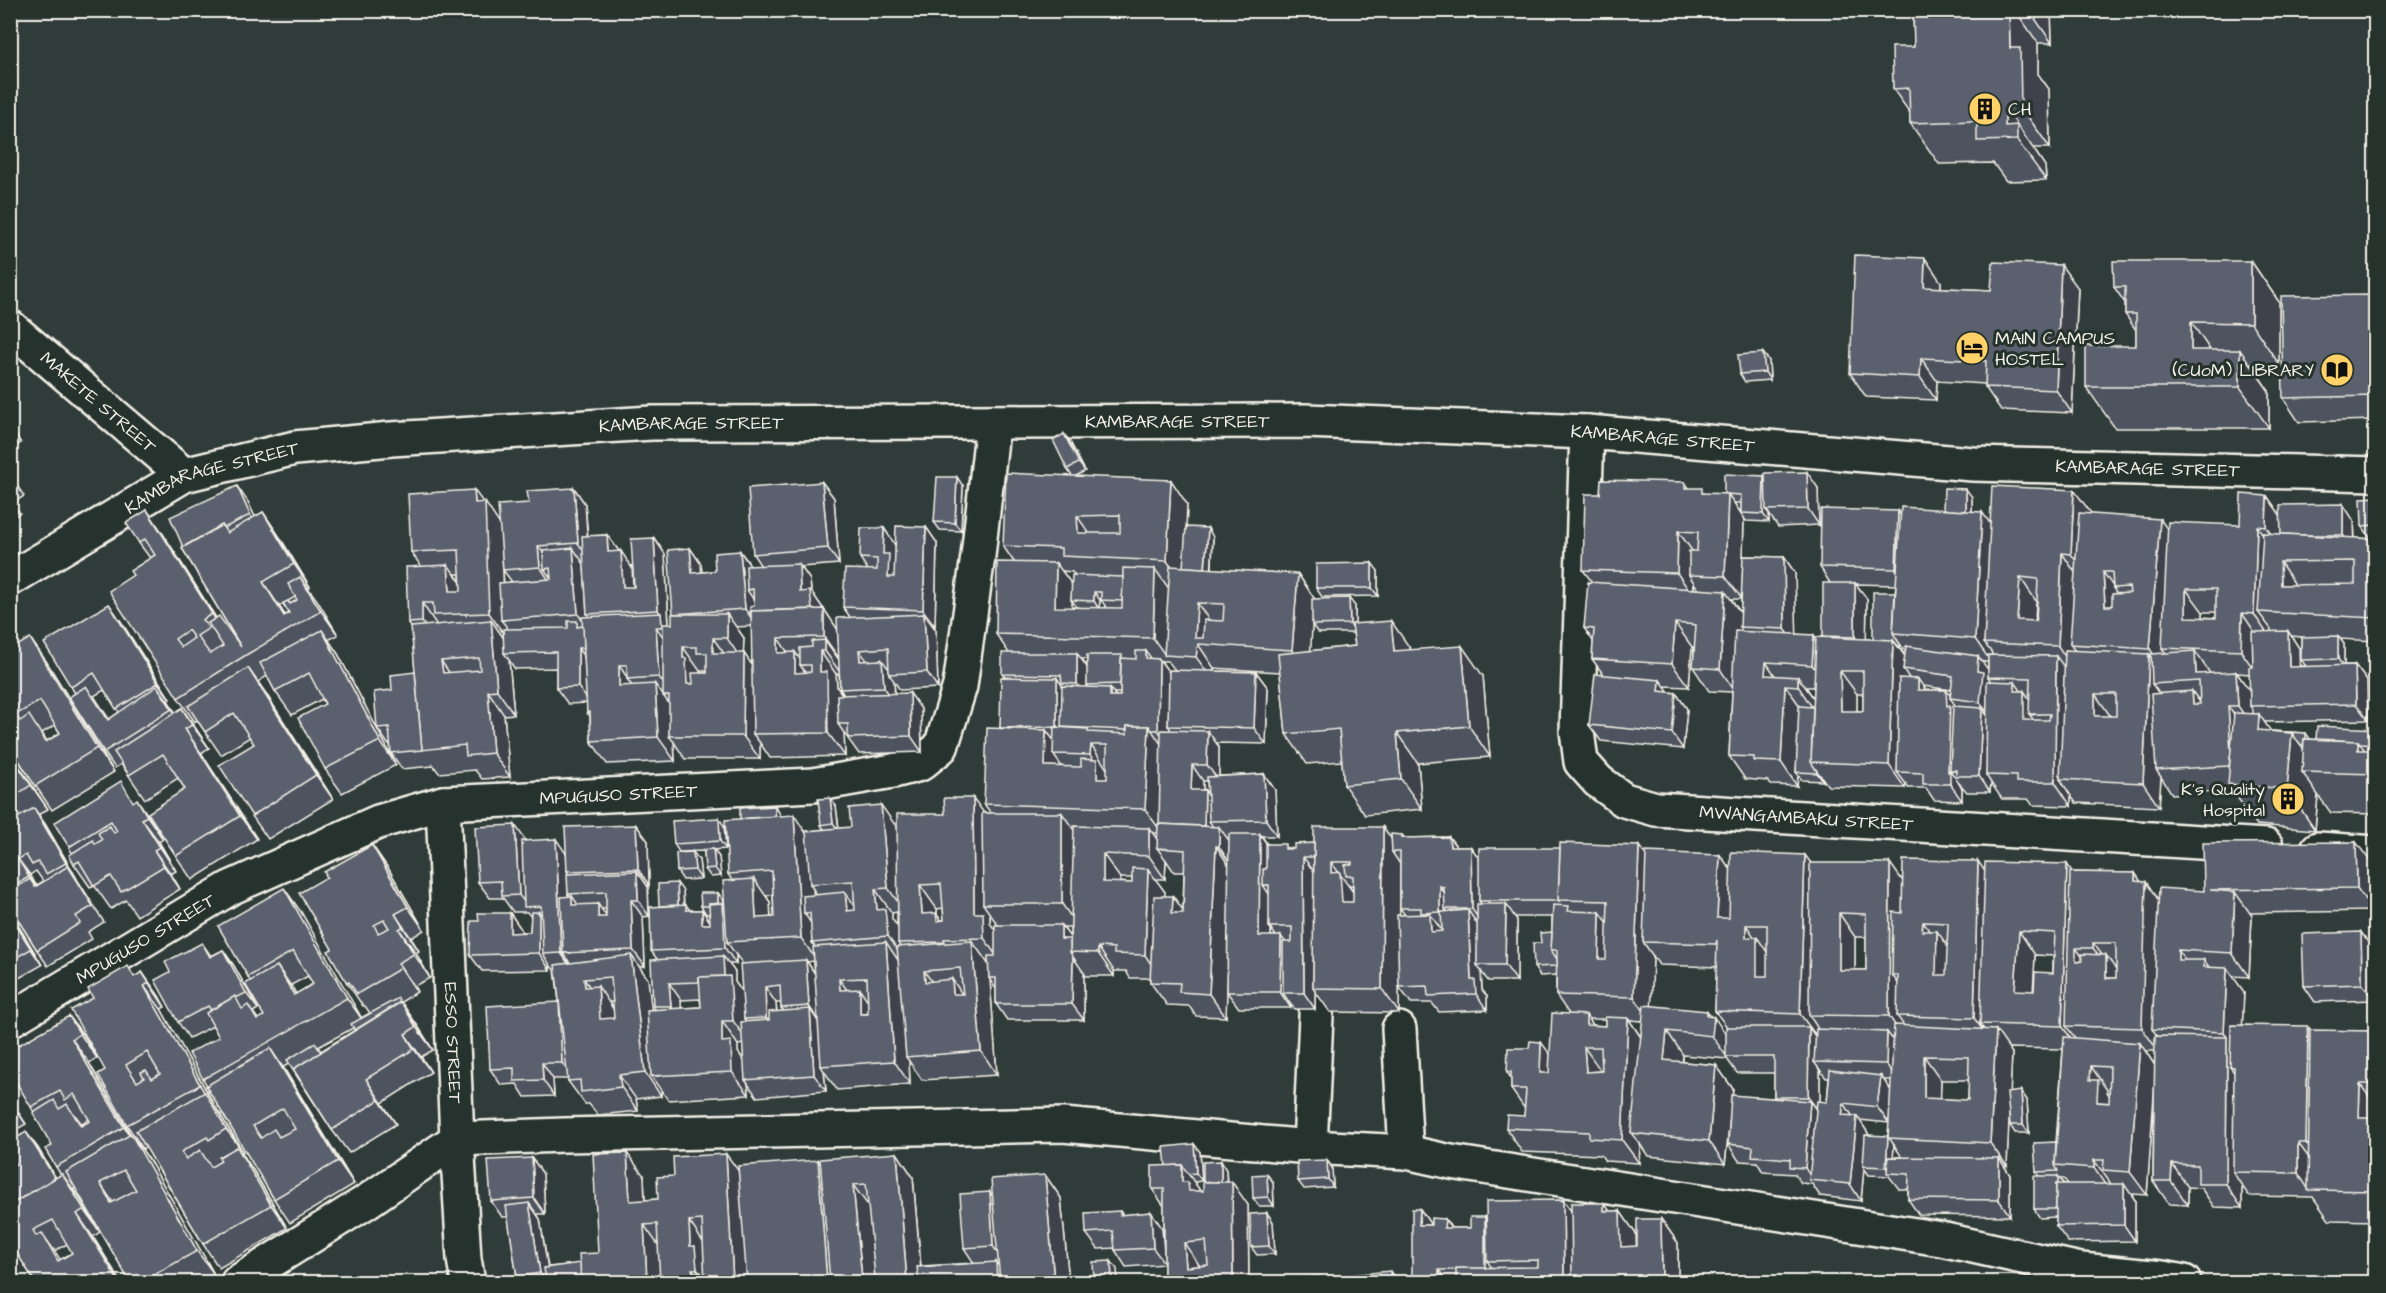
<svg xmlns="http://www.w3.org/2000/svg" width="2386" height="1293" viewBox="0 0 2386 1293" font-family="'Architects Daughter',sans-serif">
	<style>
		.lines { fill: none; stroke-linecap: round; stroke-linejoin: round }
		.minor-casing { stroke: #f4f1e8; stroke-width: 38 }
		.minor { stroke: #26332d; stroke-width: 33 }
		.wall { fill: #4d535e; stroke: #f4f1e8; stroke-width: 1.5; fill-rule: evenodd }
		.shaded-wall { fill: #3f434c; stroke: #f4f1e8; stroke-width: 1.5 }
		.building { fill: #5a606d; stroke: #f4f1e8; stroke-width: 1.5; fill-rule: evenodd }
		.labels { text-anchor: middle; stroke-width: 6; stroke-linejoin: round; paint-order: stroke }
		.poi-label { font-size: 18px; fill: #f4f1e8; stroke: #26332d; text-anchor: start }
		.street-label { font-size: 18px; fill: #f4f1e8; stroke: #26332d }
	</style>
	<rect width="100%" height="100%" fill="#303c3a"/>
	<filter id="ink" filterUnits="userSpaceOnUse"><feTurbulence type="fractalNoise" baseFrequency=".0167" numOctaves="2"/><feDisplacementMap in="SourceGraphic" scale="12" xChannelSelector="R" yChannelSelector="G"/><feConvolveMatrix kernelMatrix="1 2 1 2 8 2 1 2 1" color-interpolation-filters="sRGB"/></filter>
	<g filter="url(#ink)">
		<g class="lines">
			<g class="minor-casing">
				<g id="minor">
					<path id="s1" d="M10,327L184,475"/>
					<path id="s2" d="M1587,432L1577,731L1581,762L1598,781L1624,800L1656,809L2266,846"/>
					<path id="s3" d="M10,579L184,475L295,448L391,439L652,423L1306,421L1587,432L1973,464L2376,474"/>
					<path id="s4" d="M443,803L457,1139L464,1259L468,1282"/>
					<polyline points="2318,849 2376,853"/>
					<path id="s5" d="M10,1020L230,888L378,822L443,803L813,785L893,771L920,764L941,747L960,686L978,556L993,422"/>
					<polyline points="1399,1029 1406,1152"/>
					<polyline points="1310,1147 1319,951"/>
					<polyline points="238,1282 366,1202 457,1139 564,1135 1063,1125 1310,1147 1406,1152 1451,1162 1941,1239 2081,1270 2162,1278 2184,1282"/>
				</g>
			</g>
			<use href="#minor" class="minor"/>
		</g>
		<g class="wall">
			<polygon points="1913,10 2051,10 2052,43 2038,43 2038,74 2049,89 2050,148 2033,148 2045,166 2046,180 2006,181 1993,163 1939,164 1910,123 1910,113 1893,89 1914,47"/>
			<polygon points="2251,261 2279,302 2279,364 2250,363 2269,391 2269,428 2115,428 2086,387 2136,346 2136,330 2125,314 2125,303 2114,287"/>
			<polygon points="1941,282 1941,288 1991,290 2078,288 2072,413 2001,410 1985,387 1985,384 1937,381 1936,400 1866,397 1850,373"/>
			<polygon points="2376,295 2376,420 2299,422 2283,398"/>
			<polygon points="1763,353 1769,361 1770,380 1745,382 1740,374"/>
			<polygon points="10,426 21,443 10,450"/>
			<path d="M1064,434L1070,442L1085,471L1076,476L1187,504L1186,527L1213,537L1212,569L1298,574L1314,599L1355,606V624L1412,650L1483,676L1490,757L1418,763L1422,809L1365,815L1344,785L1342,761L1307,764L1286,734L1280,672L1214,668V671L1256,672L1268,688L1266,744L1217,743L1219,747V776L1264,774L1275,790L1277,836H1262L1267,844L1294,849L1314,843L1392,839L1402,835L1405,838L1449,837L1457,847H1471L1479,859L1720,855L1730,869L1811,863L1902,881L1985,871L2135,873L2140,881L2158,899L2204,891L2373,865V911L2376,889V956L2373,952V911L2250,913L2252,916L2249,977L2232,976L2244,992L2242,1025L2311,1031H2376V1221L2329,1220L2313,1197L2249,1196L2242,1186V1208L2214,1207L2201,1188L2188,1187V1205L2169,1204L2153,1181L2154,1093L2147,1195L2131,1194L2135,1200V1241L2068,1242L2056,1226V1217L2040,1218L2034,1209L2039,1176L2036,1172L2056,1142L2063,1049L2008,1048L2012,1053L2010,1092L2027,1100L2029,1133H2015L2010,1125L2009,1117L2007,1166H2004L2010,1175V1216L1919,1215L1908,1199V1189H1899L1889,1176L1869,1175L1864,1168L1861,1201L1820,1196L1812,1184L1801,1183L1795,1174L1763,1172L1757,1162L1739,1161L1728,1144L1729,1132L1725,1164L1648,1156L1640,1144L1639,1163L1605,1161L1601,1155L1522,1152L1506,1128L1524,1116L1525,1109L1511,1089V1078L1507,1072L1550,1054L1569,1014L1556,995V975L1540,976L1534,967L1541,943L1552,932V917H1515L1517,920V981H1488L1481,971L1482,990L1487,996V1010L1439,1012L1432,1003H1411L1399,987V975V1013L1330,1012L1315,991V1009H1295L1291,1005V1008H1239L1227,992V983L1226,1017L1196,1016L1189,1006L1167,1005L1150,982V978H1130L1126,971H1114V976H1086L1084,973V1020H1007L996,1004V989L990,980L997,1075L922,1080L909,1061L910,1084L837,1090L824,1071L826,1091L757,1097L748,1084L749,1095L668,1100L661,1090V1096L636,1099L638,1111L598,1115L589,1104H585L568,1081V1079H553L554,1096L525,1097L517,1084L501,1085L490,1069L559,1002L555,970H554L550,965V970L482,971L470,955L479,921L510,913L521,929V932H530L531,917L527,912H513L503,898H490L478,882L526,841L566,854L636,825L648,841L649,885H647L648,887L649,916L643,917L645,966L639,967L648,979L651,1009H655L653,1006L657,959L651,951L660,906L683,891L684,905H686L690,910H702L709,921V914H706L701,906L718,893L724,901V905L732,880L728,874L740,819L780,814L781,816L806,832L824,829L821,825L836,806L839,828H897L984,813H991L984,804L1000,728L1005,677L1002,674L1009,653L996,634L1014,562L1003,546L1072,476L1067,469ZM1062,571L1072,572L1075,575L1072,585ZM1100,600H1101L1107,608H1099ZM1072,601L1077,607H1072ZM1312,625L1318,633H1353L1355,646L1310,651ZM1082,659H1087V668ZM1161,661H1168L1175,670L1169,673ZM1114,693H1120V696H1116ZM1203,781H1207L1208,795L1205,790H1203ZM1153,833H1158V840ZM1166,860L1174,872H1184L1183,910L1164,896L1165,892L1155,879H1165ZM1400,864V908L1405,915H1399ZM1120,878H1132V883L1120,882ZM1349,885H1352L1353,886V891ZM813,889L817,895H813ZM773,895L774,917H771L770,902L766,896ZM943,908L944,920H941L937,915V909ZM601,909H606V916ZM897,912V926L892,919V913ZM990,914L998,925L995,930L990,923ZM1063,927H1070V938ZM1271,929L1276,936H1271ZM1855,937H1866V970H1855ZM736,955L743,964L742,992L735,982V972L729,964H736ZM2035,955L2053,956V973L2033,991ZM1653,956L1659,965L1717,967L1715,1011L1727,1027L1726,1034L1711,1017L1651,1006ZM814,961L815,973L807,962ZM700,999L701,1007L681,1008V1000ZM609,1002H613L614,1009ZM776,1003H781V1008L784,1011L777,1012ZM1589,1019H1605V1026L1593,1025ZM1629,1020L1643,1021L1641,1037ZM743,1044L744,1060L738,1052V1045ZM2145,1051H2155V1065ZM1683,1055L1727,1059L1737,1073H1774V1097L1775,1098L1732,1096L1733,1089L1716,1065L1683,1062ZM1820,1070L1826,1078H1829L1827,1102H1820ZM1884,1080H1892L1891,1090ZM1941,1080H1969L1968,1100L1940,1099ZM1890,1113L1888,1137L1868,1135V1133L1859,1120L1889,1123ZM1894,1145L1902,1157H1893ZM2060,1179H2064L2068,1184H2064Z"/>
			<polygon points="10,475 24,496 13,503 20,513 10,519"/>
			<path d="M1766,478L1818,488L1819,525L1778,527L1769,514V522L1746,521L1744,518L1743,556L1784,557L1795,573L1796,634L1816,638L1823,637V636L1830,583L1820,567L1900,515L1943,510L1972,497V511L1990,523L2091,514L2167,529L2240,525L2267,496L2280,515L2354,521L2355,538L2371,539L2362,526L2376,497V641L2340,639L2344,644V665H2355L2367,681L2368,720L2264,722L2270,731L2306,733L2310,739L2376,744V814L2331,813L2318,795L2315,830L2257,825L2232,790L2172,794L2161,777L2159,807L2076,803L2071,796V806L2033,805L2028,799H2002L1991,783L1990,792H1967L1959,783L1962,788V801L1934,800L1926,788H1908L1906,784L1905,788L1828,786L1823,779V781L1802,780L1798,775L1797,786L1771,785L1768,781L1745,779L1729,756L1732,692L1709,691L1693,667L1694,647H1692L1689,687L1664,686L1669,692L1676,693L1687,709L1683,749L1601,741L1589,725L1603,674L1592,659L1593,641L1584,628L1592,582L1583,570L1600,494L1685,482L1689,488L1706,494H1724ZM1734,503H1741V513ZM1694,583L1699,590L1694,589ZM1856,584L1896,585L1895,592L1873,639H1866L1867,599ZM1731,599H1741V613ZM2036,601H2037L2036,621H2035ZM2203,612H2216V618L2203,617ZM2291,636L2301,637V660L2306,666H2300L2299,648ZM1982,662H1988V670ZM2237,673L2250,674V692ZM1923,686L1951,690L1950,696L1946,690H1926ZM1806,687H1814V699ZM1857,694H1863V711H1857Z"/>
			<path d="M822,482L834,498L839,564L801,567L810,580L811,591L822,607V609H824L837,629L850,617L843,607L868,570L860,558L884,528L895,545L926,527L937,543L935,626H933L936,630L938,688L900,690L894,681L895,693L921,709L922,752L859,754L844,733L845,756L770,758L760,743V759H685L674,742L675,761L607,764L591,741L590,716L587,713V703L568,704L556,688V668L515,669L509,660L514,714L504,715L510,777L482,779L475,770L439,773L433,765V766L402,769L391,753L390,744H388L377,728L392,690L415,672L412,628L408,623L421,566L411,552L483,503L499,524L529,503L574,488L585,504L588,536L607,535L619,551L632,568L633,587L654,538L665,554L669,624H672L690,548L701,564L702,572L715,571L740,551L751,566H761L753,554ZM503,570L512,582L504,583ZM455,574H460V582ZM752,626V665L743,653L744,638L736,627ZM700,671H707V673H700ZM836,674H839L840,689L844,695H842L837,687Z"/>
			<polygon points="963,486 961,531 940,530 934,522"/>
			<path d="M248,502L255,517L263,512L279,536L310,587L308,588L338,635L328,640L338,654L396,765L342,793L325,769V704L322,699L292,715L275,691L267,676L262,679L258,682L333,799L268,839L252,816L254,744L250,737L221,755L197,720L195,722L178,698L133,575L150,558L139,543L147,510L163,534L216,618L241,647L182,548ZM295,597L297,600L290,604L288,601ZM283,604L289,613L285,615L279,606Z"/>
			<polygon points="1378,571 1378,596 1322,597 1316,588"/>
			<path d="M120,620L170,699L168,701L175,713L182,708L209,748L201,753L257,839L192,880L176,856L185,789L178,778L145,799L121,764L115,768L104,752L75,693L71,687ZM104,690L119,712L109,719L94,696Z"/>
			<path d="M10,650L46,661L114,772L52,810L10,748ZM55,725L60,733L47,741L42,733Z"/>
			<path d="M10,753L48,809L38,815L45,824L77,879L104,922L88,932L92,939L48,966L37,950L10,907ZM36,871L43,881L36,886L30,875Z"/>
			<polygon points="135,801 153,823 163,839 159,842 176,871 171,874 180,889 137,916 126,900 111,909 94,885 90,887 74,864 72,853 69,847"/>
			<polygon points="724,826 726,849 714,850 719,857 721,876 711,877 705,869 704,851 679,852 674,844"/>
			<polygon points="699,860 701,879 683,880 677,871"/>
			<path d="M388,868L424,930L411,938L419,951L416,953L430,978L414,986L417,992L401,1002L417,1025L433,1050L421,1057L431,1072L382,1103L396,1124L349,1153L332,1130L289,1064L283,1067L354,1184L290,1223L274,1199L203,1079L219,1037L213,1026L189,1038L178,1022L170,972L202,943L211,956L223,950L234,966L258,1009L253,1012L258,1019L264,1016L250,981L248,977L301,912L361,1018L370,1013L365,1006H363L347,983L332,949ZM308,976L313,984L296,994L291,985ZM353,1028L355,1030L321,1051L318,1047Z"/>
			<polygon points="10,912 42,965 19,978 10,966"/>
			<polygon points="2372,948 2374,1000 2315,1002 2304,986"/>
			<polygon points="142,972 165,1007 161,1009 216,1108 243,1152 242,1153 253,1170 287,1228 219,1268 203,1244 146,1147 143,1149 127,1125 105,1070 135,977"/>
			<polygon points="10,974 17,984 10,988"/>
			<path d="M69,1016L86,1039L97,1058L89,1063L131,1135L148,1158L214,1274L199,1282H130L76,1188L73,1190L100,1232L93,1237L121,1282H35L10,1242V1166L11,1167L16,1164L26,1132L56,1178L61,1175L56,1167L52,1146L31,1107ZM75,1115L82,1124L89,1119L90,1121L82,1126ZM67,1244L72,1253L60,1260L54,1251Z"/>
			<polygon points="10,1100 26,1124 10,1133"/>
			<polygon points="1194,1144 1200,1152 1202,1181 1194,1182 1199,1189 1199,1191 1203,1191 1221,1161 1226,1170 1227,1182 1248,1205 1249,1282 1164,1282 1164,1264 1126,1267 1115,1250 1115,1248 1098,1249 1086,1233 1120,1211 1123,1215 1151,1212 1162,1228 1164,1259 1164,1206 1152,1189 1166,1166"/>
			<polygon points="897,1153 913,1177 921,1266 974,1263 964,1248 993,1197 1045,1175 1061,1198 1069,1282 521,1282 517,1277 508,1217 502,1217 491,1201 532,1158 543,1174 545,1214 537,1214 540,1219 548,1267 580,1264 598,1253 644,1176 645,1200 658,1199 674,1176 820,1164"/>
			<polygon points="1327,1160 1332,1168 1333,1187 1304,1189 1298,1181"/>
			<polygon points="1273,1182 1274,1206 1259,1206 1253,1198"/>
			<polygon points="1563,1200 1571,1212 1620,1211 1636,1234 1637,1246 1661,1219 1678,1243 1678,1282 1412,1282 1420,1209 1431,1225 1445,1219 1451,1228 1470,1228 1485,1217 1487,1219"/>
			<polygon points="1267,1213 1273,1222 1275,1254 1257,1255 1251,1247"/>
		</g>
		<g class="shaded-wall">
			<polygon points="2009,10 2015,10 2038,43 2038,74 2049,89 2050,148 2021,107 2010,48"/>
			<polygon points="2029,10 2051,10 2052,43"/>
			<polygon points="2005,107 2045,166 2046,180 2017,140 2005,126"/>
			<polygon points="1925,258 1941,282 1940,311 1924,287"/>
			<polygon points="2251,261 2279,302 2279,364 2251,323"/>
			<polygon points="2061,265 2078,288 2072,413 2056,390"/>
			<polygon points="2191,322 2219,363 2191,350"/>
			<polygon points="2240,350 2269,391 2269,428 2240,387"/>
			<polygon points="1763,353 1769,361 1770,380 1765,372"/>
			<polygon points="1921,358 1937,381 1936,400 1920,377"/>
			<polygon points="1064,434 1070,442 1085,471 1079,463"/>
			<polygon points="1807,472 1818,488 1819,525 1808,509"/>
			<polygon points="1764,476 1770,484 1766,510 1769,514 1769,522 1763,514"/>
			<polygon points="957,477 963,486 961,531 955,523"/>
			<polygon points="1171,480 1187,504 1184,584 1167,561"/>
			<polygon points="822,482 834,498 839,564 828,548"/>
			<polygon points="237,486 248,502 262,532 250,515"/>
			<polygon points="574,488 585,504 589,559 578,543"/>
			<polygon points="1966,489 1972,497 1972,528 1966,520"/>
			<polygon points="474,490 485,505 485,502 501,526 505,620 501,620 506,626 506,637 489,613 475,503"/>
			<polygon points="2074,490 2091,513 2088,577 2071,554"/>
			<polygon points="1728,494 1744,518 1742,599 1725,576"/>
			<polygon points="2267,496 2283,519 2282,550 2266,527"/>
			<polygon points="2343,504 2354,521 2355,551 2343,535"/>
			<polygon points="147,510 163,534 228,637 212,614"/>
			<polygon points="1898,511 1909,527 1907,586 1896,569"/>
			<polygon points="263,512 279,536 310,587 294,564"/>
			<polygon points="1982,512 1999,536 1984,643 1992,653 1991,662 1975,639"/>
			<polygon points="1077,516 1094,540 1078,533"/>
			<polygon points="2160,519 2177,542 2162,648 2168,656 2166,673 2150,649"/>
			<polygon points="2257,526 2274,550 2258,612 2271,629 2270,638 2254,614"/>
			<polygon points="926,527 937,543 935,626 923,610"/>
			<polygon points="884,528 895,545 900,594 888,577 883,554"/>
			<polygon points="1208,528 1213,537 1211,580 1205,572"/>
			<polygon points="1678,531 1695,555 1689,575 1694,583 1693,596 1677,573"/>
			<polygon points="607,535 619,551 620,568 608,552"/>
			<polygon points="654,538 665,554 669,625 678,651 662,627 661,614 658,610"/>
			<polygon points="538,546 550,562 550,568 544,569 551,578 551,583 540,567"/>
			<polygon points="573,548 584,564 587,614 588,615 589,631 578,614"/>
			<polygon points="690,548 701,564 703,589 692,573"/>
			<polygon points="621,551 632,568 634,603 623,587"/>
			<polygon points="740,551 751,567 753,589 747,590 754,600 755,613 750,613 756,620 756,625 745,609"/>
			<polygon points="2062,553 2078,577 2070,644 2075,651 2074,670 2058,646"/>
			<polygon points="1784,557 1795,573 1797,645 1785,629"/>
			<polygon points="2280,562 2296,586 2281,585"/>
			<polygon points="1056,563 1073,586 1071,600 1072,601 1072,630 1055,607"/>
			<polygon points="1372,563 1378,571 1378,596 1372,588"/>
			<polygon points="799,564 810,580 811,591 822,607 823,626 800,592"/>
			<polygon points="448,565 465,588 466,615 450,591"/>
			<polygon points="1155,569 1172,593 1165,655 1153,638"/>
			<polygon points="2103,572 2114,588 2113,588 2119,598 2121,630 2105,606"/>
			<polygon points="1298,574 1314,598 1309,674 1292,650"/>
			<polygon points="300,577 317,600 338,635 321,611"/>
			<polygon points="2020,577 2036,601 2034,644 2017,620"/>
			<polygon points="263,582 279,606 293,628 284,616"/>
			<polygon points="1855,583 1867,599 1866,653 1855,637"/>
			<polygon points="2186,589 2203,612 2203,641 2186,617"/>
			<polygon points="1725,591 1742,615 1736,693 1720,669"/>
			<polygon points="1094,592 1100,600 1099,609 1094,601"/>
			<polygon points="1349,598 1355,606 1355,633 1350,624"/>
			<polygon points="422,603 438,627 439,646 422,622"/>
			<polygon points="1197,603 1214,627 1213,645 1195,638"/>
			<polygon points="109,604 120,620 170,699 158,683"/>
			<polygon points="824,609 840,633 841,661 824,637"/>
			<polygon points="2242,613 2258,637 2257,674 2241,651"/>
			<polygon points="727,614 744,638 743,662 727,638"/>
			<polygon points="924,614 936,630 938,688 927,672"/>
			<polygon points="491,620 507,643 504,653 509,660 514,714 497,690"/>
			<polygon points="1391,621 1412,651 1394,651"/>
			<polygon points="1675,623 1692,647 1689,687 1672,664"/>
			<polygon points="656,627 673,651 675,700 659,677"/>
			<polygon points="322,630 338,654 396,765 380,741"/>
			<polygon points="2288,631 2299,648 2300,683 2289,667"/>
			<polygon points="1814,635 1830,659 1829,688 1812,665"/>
			<polygon points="2338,636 2344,644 2344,668 2338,659"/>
			<polygon points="30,638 46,661 114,772 97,748"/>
			<polygon points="713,638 730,662 713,653"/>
			<polygon points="778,638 794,662 778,653"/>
			<polygon points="825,640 842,664 842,675 825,651"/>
			<polygon points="1893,640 1910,663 1903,669 1909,678 1897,772 1906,784 1905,788 1889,765"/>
			<polygon points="1198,644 1214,668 1213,680 1196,657"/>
			<polygon points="1900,644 1906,652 1906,657 1900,648"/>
			<polygon points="1462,646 1483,676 1490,757 1469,726"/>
			<polygon points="683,647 700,671 703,708 687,684 683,658"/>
			<polygon points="578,648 589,665 590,703 578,687"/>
			<polygon points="859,650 871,666 860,661"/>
			<polygon points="820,651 836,674 837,687 843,696 838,724 844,733 845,756 828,733 820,672"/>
			<polygon points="1146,651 1157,667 1146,658"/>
			<polygon points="2195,651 2211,675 2196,674"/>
			<polygon points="795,652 804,665 800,665 811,681 795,673"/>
			<polygon points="744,653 760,677 753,734 760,743 760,759 743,736"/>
			<polygon points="1077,653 1089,670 1087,685 1088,686 1088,700 1077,684"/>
			<polygon points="2149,654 2165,678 2152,684 2164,700 2156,770 2161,777 2159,807 2143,783"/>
			<polygon points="1978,656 1990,672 1988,677 1995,688 1991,718 1980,702 1977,671"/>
			<polygon points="2056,656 2073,679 2060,779 2071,796 2071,806 2055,782"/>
			<polygon points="1159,659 1171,675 1168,726 1170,728 1169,746 1158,730"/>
			<polygon points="882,660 892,673 889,674 894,681 895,703 884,687"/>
			<polygon points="441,661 458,685 443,673"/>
			<polygon points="1766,662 1782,686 1765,675"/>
			<polygon points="619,665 628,679 627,679 635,690 619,686"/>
			<polygon points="2355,665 2367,681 2368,720 2356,704"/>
			<polygon points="248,668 265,692 333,799 316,775"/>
			<polygon points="1840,671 1857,694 1857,734 1841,711"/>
			<polygon points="1256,672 1268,688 1266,744 1254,728"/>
			<polygon points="2236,672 2253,695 2250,706 2253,710 2254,729 2238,706"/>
			<polygon points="1798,677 1815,700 1814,710 1798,686"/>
			<polygon points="1057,678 1068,694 1068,728 1057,728"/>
			<polygon points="1918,679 1929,695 1918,690"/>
			<polygon points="1660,680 1672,696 1659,691"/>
			<polygon points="2015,682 2024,695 2024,691 2040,714 2032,715 2029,714 2041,730 2024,720 2015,691"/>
			<polygon points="655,684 672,708 669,736 674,742 675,761 658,737"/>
			<polygon points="1785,685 1802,709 1796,772 1798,775 1797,786 1781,762"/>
			<polygon points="157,686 169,702 183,725 172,709"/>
			<polygon points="1110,688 1121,704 1110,696"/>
			<polygon points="1946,690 1952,698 1950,698 1958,709 1956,770 1950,770 1962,788 1962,801 1950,784 1948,772"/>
			<polygon points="488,691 504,715 510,777 493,753"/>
			<polygon points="2192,691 2209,715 2193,704"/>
			<polygon points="910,693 921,709 922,752 911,736"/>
			<polygon points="1676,693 1687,709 1683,749 1672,733"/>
			<polygon points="2095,694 2111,717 2095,716"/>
			<polygon points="2228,706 2244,730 2231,766"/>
			<polygon points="182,708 198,732 209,748 192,725"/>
			<polygon points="1982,708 1993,724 1986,775 1991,783 1990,792 1979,776"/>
			<polygon points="2259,714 2287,755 2258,730"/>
			<polygon points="1149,726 1165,750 1162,833 1145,809"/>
			<polygon points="185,729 201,753 257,839 240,816"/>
			<polygon points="1046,730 1063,753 1053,754 1062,767 1045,766"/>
			<polygon points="1208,731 1219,747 1219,781 1207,765"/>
			<polygon points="1397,733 1418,763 1422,809 1401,779"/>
			<polygon points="2292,733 2319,772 2302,772 2318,795 2315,830 2287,789"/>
			<polygon points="2358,741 2376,766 2358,750"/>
			<polygon points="1091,745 1107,769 1114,783 1097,779 1097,765 1090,755"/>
			<polygon points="10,753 48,809 31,785"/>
			<polygon points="1192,765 1203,781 1203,806 1191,790"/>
			<polygon points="1817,771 1823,779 1823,781 1817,773"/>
			<polygon points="1264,774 1275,790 1277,836 1266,820"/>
			<polygon points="1205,790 1216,807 1209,821 1216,831 1204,826"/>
			<polygon points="830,798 836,806 839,831 833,823"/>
			<polygon points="973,798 990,821 983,904 990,914 990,923 1000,937 1000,961 984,938 974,913"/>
			<polygon points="137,799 153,823 163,839 147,816"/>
			<polygon points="881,805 898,829 905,912 888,888"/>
			<polygon points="775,806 780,814 782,837 776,829"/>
			<polygon points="34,808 45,824 77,879 66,863"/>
			<polygon points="1062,813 1078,836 1078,927 1062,904"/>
			<polygon points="794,815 810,839 810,884 813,889 815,920 810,913 804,913 815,929 812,943 817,949 817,961 801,938"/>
			<polygon points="719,818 724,826 726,849 720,841"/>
			<polygon points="142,819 159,842 176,871 160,847"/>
			<polygon points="515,825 526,841 528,907 519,895"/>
			<polygon points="636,825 648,841 649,885 638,869"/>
			<polygon points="1219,827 1236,850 1235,870 1219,847"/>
			<polygon points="1383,827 1400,851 1392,852 1400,864 1399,1013 1382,989"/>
			<polygon points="1149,828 1164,849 1157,848 1166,860 1165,879 1149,856"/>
			<polygon points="1260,834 1271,850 1269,885 1263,885 1271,897 1269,927 1271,929 1271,952 1259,936"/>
			<polygon points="1449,837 1461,853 1450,847"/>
			<polygon points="556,839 567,855 567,871 568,873 569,894 568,894 569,896 571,953 563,953 572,966 572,969 561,953"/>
			<polygon points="2356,842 2373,865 2373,911 2357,888"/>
			<polygon points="372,845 388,868 424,930 408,907"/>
			<polygon points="1216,846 1232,870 1226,1017 1209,994"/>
			<polygon points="1639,846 1656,869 1643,942 1653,956 1651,1021 1634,997"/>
			<polygon points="1471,847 1482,863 1479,901 1483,906 1483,925 1472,909"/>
			<polygon points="713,849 719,857 721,876 715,868"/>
			<polygon points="154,850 171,874 180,889 164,866"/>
			<polygon points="693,852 699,860 701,879 695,870"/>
			<polygon points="1103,854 1120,878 1119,905 1103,882"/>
			<polygon points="1720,855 1737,878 1734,941 1717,918"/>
			<polygon points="1805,855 1822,878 1809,1015 1817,1027 1817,1037 1800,1014"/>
			<polygon points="1303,857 1315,873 1313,988 1315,991 1315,1009 1304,993"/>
			<polygon points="18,859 30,875 41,893 29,877"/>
			<polygon points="1978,861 1994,885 1980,1024 1991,1039 1991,1041 1974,1018"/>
			<polygon points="1331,862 1356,896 1359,925 1342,902 1331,873"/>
			<polygon points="1890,863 1907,887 1892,975 1906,994 1897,1016 1905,1027 1905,1040 1889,1016"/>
			<polygon points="2067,864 2083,888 2076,948 2093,972 2066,1026 2079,1043 2079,1049 2062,1026"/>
			<polygon points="1148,869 1165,892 1161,979 1145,955"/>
			<polygon points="637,871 648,887 649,916 638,900"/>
			<polygon points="2135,873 2146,889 2146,882 2162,905 2152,1029 2159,1038 2158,1051 2142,1028"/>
			<polygon points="754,879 770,902 772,939 756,918"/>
			<polygon points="677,883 683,891 684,913 678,905"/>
			<polygon points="920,885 937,909 937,915 953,937 922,914"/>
			<polygon points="1440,886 1451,903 1445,909 1451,918 1440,912"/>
			<polygon points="284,888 301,912 364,1022 347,998"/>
			<polygon points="875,889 892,913 892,919 902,933 898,943 903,951 904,960 888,936 877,910"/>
			<polygon points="845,892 862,916 847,911"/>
			<polygon points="2235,892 2252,916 2249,977 2232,953"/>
			<polygon points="718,893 724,901 724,904 734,920 727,942 736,955 736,964 725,948 718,906"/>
			<polygon points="572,896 583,912 572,905"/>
			<polygon points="1173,896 1190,920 1172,913"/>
			<polygon points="631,900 643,917 645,966 633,950"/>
			<polygon points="598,904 609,920 598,917"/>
			<polygon points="1506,904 1517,920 1517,981 1505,965"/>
			<polygon points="702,910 713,926 702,924"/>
			<polygon points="1468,910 1479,927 1477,965 1481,971 1482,990 1487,996 1487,1010 1476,994 1471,980"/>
			<polygon points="10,912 42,965 31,949 10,915"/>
			<polygon points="539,912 550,928 543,954 550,965 550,970 539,953"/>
			<polygon points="1600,912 1617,936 1616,983 1599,959"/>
			<polygon points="510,913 521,929 522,949 510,933"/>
			<polygon points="1839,913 1855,937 1855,994 1839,970"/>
			<polygon points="395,914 411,938 419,951 403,927"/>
			<polygon points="1430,914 1442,931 1442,948 1431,932"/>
			<polygon points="1923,922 1937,942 1937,931 1954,955 1953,998 1936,975 1922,931"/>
			<polygon points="1061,925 1073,941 1061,939"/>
			<polygon points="1746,925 1757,941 1757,937 1773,961 1774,1000 1757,976 1746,938"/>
			<polygon points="399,929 416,953 430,978 414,954"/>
			<polygon points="2019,931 2035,955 2032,1013 2015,990"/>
			<polygon points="2361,932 2372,948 2374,1000 2362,984"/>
			<polygon points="1281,936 1292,952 1283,993 1291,1005 1291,1008 1280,992"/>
			<polygon points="972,941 989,965 989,978 990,980 997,1075 981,1051"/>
			<polygon points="886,942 902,966 906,1057 909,1061 910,1084 894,1061"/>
			<polygon points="2093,943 2106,960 2106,955 2122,978 2106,978 2106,966 2093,948"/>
			<polygon points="1098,947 1114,971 1114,976 1098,953"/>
			<polygon points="223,950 234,966 258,1009 246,993"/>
			<polygon points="2178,950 2195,974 2178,960"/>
			<polygon points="631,955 648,979 659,1076 651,1076 661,1090 661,1096 645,1072"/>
			<polygon points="723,956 735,972 735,982 747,999 744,1019 749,1026 750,1044 733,1021 724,980"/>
			<polygon points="1073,957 1084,973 1084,1020 1072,1004"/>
			<polygon points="806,960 817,977 820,1023 809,1006"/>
			<polygon points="2204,960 2221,984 2204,967"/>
			<polygon points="398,963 414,986 417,992 401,968"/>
			<polygon points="277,966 293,989 310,1018 294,995"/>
			<polygon points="2227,968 2244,992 2241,1055 2234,1067 2230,1067 2244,1086 2233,1172 2242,1186 2242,1208 2226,1184 2227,1037 2224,1032"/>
			<polygon points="924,971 941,994 925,982"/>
			<polygon points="142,972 159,996 165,1007 149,983"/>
			<polygon points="584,979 599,1000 598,986 614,1010 617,1043 600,1019 585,987"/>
			<polygon points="839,979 856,1002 840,990"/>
			<polygon points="952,979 968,1003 953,994"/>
			<polygon points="669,983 681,1000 682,1022 671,1006"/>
			<polygon points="144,986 161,1009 216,1108 243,1152 226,1129 200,1085"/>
			<polygon points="765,987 776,1003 778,1034 766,1018"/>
			<polygon points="860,989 876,1013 860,1014"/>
			<polygon points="401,1002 417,1025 433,1050 416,1027"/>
			<polygon points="559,1002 573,1079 562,1063"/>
			<polygon points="810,1009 821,1026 821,1066 824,1071 826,1091 814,1075"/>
			<polygon points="1707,1011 1714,1021 1714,1017 1731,1041 1727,1057 1712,1036 1707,1016"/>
			<polygon points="1586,1015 1603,1039 1586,1025"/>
			<polygon points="69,1016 86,1039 97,1058 80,1034"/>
			<polygon points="1628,1018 1644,1042 1631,1133 1640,1144 1639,1163 1622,1140"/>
			<polygon points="722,1021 738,1045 738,1052 747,1065 745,1080 748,1084 749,1095 732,1072 722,1042"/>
			<polygon points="2308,1026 2324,1050 2323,1166 2306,1143"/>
			<polygon points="1809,1027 1820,1044 1814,1062 1820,1070 1820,1113 1808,1097"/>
			<polygon points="1996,1030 2012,1053 2007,1166 1990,1143"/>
			<polygon points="1667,1031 1683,1055 1680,1084 1664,1060"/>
			<polygon points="1887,1032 1899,1048 1898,1080 1886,1064"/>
			<polygon points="405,1034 421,1057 431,1072 414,1049"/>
			<polygon points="72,1039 89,1063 140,1151 124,1127"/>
			<polygon points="1541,1042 1558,1065 1556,1096 1540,1073"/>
			<polygon points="2140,1043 2156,1067 2147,1195 2130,1172"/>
			<polygon points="1584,1047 1601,1071 1586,1072"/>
			<polygon points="270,1048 286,1072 354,1184 338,1161"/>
			<polygon points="1924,1056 1941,1080 1940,1122 1924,1098"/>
			<polygon points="542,1063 553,1079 554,1096 543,1080"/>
			<polygon points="1716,1065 1733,1089 1725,1164 1709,1141"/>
			<polygon points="2091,1066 2107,1090 2107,1092 2115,1103 2097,1102 2090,1080"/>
			<polygon points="619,1075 636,1099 638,1111 621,1087"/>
			<polygon points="1881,1076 1892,1092 1889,1123 1877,1107"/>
			<polygon points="366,1079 396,1124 379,1100"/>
			<polygon points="2360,1084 2376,1106 2376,1141 2359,1118"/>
			<polygon points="2021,1091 2027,1100 2029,1133 2023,1125"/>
			<polygon points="10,1100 26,1124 10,1101"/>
			<polygon points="1810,1101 1821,1117 1813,1180 1805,1168"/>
			<polygon points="1844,1103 1855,1120 1842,1115"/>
			<polygon points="1857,1116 1868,1133 1865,1166 1863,1166 1864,1168 1861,1201 1850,1184"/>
			<polygon points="26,1132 38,1148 66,1195 55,1178"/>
			<polygon points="131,1134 148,1158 214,1274 197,1251"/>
			<polygon points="1888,1136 1894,1145 1892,1173 1890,1173 1886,1167"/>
			<polygon points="2298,1143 2315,1166 2309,1190 2298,1173"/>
			<polygon points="1194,1144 1200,1152 1202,1181 1196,1173"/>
			<polygon points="237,1147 253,1170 287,1228 271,1205"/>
			<polygon points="627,1153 644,1176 646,1224 630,1201"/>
			<polygon points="897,1153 913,1177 922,1282 907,1282"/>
			<polygon points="726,1154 743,1177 749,1282 733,1282"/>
			<polygon points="532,1158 543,1174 545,1214 534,1198"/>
			<polygon points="1999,1158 2010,1175 2010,1216 1999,1200"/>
			<polygon points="818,1160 834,1184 841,1282 827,1282"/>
			<polygon points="1327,1160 1332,1168 1333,1187 1328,1179"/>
			<polygon points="2094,1160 2111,1184 2110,1192 2094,1168"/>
			<polygon points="1221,1161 1226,1170 1227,1199 1221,1191"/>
			<polygon points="2172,1164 2188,1187 2188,1205 2171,1181"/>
			<polygon points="1182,1165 1199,1189 1199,1197 1205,1215 1182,1182"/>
			<polygon points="62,1174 79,1197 100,1232 84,1209"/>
			<polygon points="1267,1174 1273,1182 1274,1206 1268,1197"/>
			<polygon points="1045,1175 1061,1198 1069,1282 1054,1282"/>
			<polygon points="2058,1176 2064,1185 2058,1209"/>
			<polygon points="1232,1182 1248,1205 1249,1282 1233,1282"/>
			<polygon points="100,1183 116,1207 111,1203"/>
			<polygon points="2124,1184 2135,1200 2135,1241 2124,1225"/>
			<polygon points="853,1185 870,1208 876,1282 862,1279"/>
			<polygon points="990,1192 1001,1209 1004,1263 993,1246"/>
			<polygon points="1563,1200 1580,1223 1580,1282 1564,1282"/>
			<polygon points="529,1203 540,1219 550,1282 547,1282 540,1273"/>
			<polygon points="1604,1203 1620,1225 1620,1211 1636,1234 1637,1271 1621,1247 1604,1211"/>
			<polygon points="1420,1209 1431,1225 1419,1225"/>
			<polygon points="1151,1212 1162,1228 1165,1264 1153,1248"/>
			<polygon points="1267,1213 1273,1222 1275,1254 1269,1246"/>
			<polygon points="77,1214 93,1237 121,1282 119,1282"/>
			<polygon points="1485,1217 1496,1233 1487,1261 1496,1274 1485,1270"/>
			<polygon points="1445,1219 1456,1235 1444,1228"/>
			<polygon points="1661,1219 1678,1243 1678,1282 1665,1282 1662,1278"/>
			<polygon points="689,1221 705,1245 712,1282 700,1282 693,1272 692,1269 701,1281 701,1275 697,1269 690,1246"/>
			<polygon points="644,1225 661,1249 662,1282 647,1282"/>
			<polygon points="42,1233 58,1256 73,1282 58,1261"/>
			<polygon points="1184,1243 1200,1266 1186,1267"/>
			<polygon points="1111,1261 1117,1269 1118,1282 1112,1282"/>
			<polygon points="996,1262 1007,1278 1007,1282 997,1282"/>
			<polygon points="10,1266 21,1282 19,1282 10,1269"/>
			<polygon points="1439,1270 1447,1282 1439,1282"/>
			<polygon points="1390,1271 1397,1282 1391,1282"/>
		</g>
		<g class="building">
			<polygon points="1913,10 2009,10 2010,48 2020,48 2021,107 2005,107 2005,126 2017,125 2017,140 1977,141 1977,121 1910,123 1909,88 1893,89 1892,47 1914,47"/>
			<polygon points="1855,255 1925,258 1924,287 1991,290 1993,262 2061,265 2056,390 1985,387 1986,361 1921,358 1920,377 1850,373"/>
			<polygon points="2113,261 2251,261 2251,323 2191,322 2191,350 2240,350 2240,387 2086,387 2086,346 2136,346 2136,314 2125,314 2125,287 2114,287"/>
			<polygon points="2376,295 2376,396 2283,398 2281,296"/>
			<polygon points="1763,353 1765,372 1740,374 1738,355"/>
			<polygon points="1064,434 1079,463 1067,469 1053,440"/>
			<polygon points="1807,472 1808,509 1766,510 1765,473"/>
			<path d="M1006,473L1171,480L1167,561L1061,556V548L1003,546ZM1120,515V533H1078L1077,516Z"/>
			<polygon points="1724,474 1764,476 1763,514 1741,513 1741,495 1724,494"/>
			<polygon points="937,477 957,477 955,523 934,522"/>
			<polygon points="1601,480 1685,482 1685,488 1702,488 1702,493 1728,494 1725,576 1689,575 1689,551 1697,551 1698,532 1678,531 1677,573 1583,570 1585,494 1600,494"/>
			<polygon points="822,482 828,548 753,554 748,488"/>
			<polygon points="237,486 250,515 224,528 222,525 183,547 170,517"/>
			<path d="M1992,486L2074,490L2071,554L2062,553L2058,646L1984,643ZM2020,577L2038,579L2036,621L2017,620Z"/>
			<polygon points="574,488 578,543 538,546 540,567 503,570 498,505 529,503 527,491"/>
			<polygon points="1944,488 1966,489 1966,511 1943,510"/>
			<polygon points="474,490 475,503 485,502 489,613 434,615 433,603 422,603 422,622 408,623 406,567 448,565 450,591 461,591 459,550 411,552 408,494"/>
			<path d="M2241,494L2267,496L2266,527L2257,526L2254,614L2242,613L2241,651L2162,648L2168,522L2240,525ZM2186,589H2216V618L2186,617Z"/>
			<polygon points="2376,497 2376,525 2362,526 2361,498"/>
			<polygon points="2343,504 2343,535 2304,535 2281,534 2280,505"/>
			<polygon points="1901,507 1982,512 1975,639 1893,633"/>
			<polygon points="1821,509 1898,511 1896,569 1820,567"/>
			<path d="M147,510L212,614L202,620L209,628L197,636L210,654L223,646L208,623L219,616L241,647L182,548L222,525L227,533L263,512L294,564L263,582L284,616L289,613L283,603L288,601L290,604L297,600L288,584L300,577L321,611L246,655L178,698L109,591L133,575L130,571L155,555L145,539L139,543L126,523ZM188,630L194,638L181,647L175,639Z"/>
			<path d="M2079,513L2160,519L2150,649L2070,644ZM2103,572H2112L2113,588L2129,587L2130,593L2112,594V606H2105Z"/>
			<polygon points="896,526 926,527 923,610 843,607 845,569 877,570 877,559 860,558 861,528 884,528 883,554 889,554 888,577 894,577"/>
			<polygon points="1186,527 1208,528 1205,568 1183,567"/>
			<path d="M2263,533L2376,539V618L2258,612ZM2355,561V584L2281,585L2280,562Z"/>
			<polygon points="607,535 608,552 621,551 623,587 634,587 631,539 654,538 658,610 587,614 582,536"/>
			<polygon points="573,548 578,614 501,620 499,583 551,579 550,568 544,569 543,551"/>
			<polygon points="690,548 692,573 715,571 714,553 740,551 745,609 673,614 668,550"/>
			<polygon points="1743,556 1784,557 1785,629 1740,627"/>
			<polygon points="997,562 1056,563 1055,607 1122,608 1123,568 1155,569 1153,638 996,634"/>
			<polygon points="1372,563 1372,588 1316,588 1316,564"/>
			<polygon points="799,564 800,592 810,591 812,609 751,611 751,613 750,613 750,607 754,606 753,589 747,590 746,566"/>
			<path d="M1170,566L1298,574L1292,650L1198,644L1196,657L1164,655ZM1197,603L1224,604L1223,621L1204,620L1203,638H1195Z"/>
			<polygon points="1072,575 1123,577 1122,601 1101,600 1101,592 1094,592 1094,601 1071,600"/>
			<polygon points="1588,582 1725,591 1720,669 1693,667 1696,625 1675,623 1672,664 1592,659 1594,629 1584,628"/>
			<polygon points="1823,583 1855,583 1855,637 1823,636"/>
			<polygon points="1873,592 1895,592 1893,633 1900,644 1900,648 1893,640 1873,639"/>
			<polygon points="1349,598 1350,624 1312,625 1312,599"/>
			<polygon points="109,604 158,683 116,709 94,673 71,687 44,643"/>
			<polygon points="824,609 824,637 778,638 778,653 795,652 795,673 811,672 811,665 800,665 800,648 812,647 812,641 825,640 825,651 820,651 820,672 827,672 828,733 753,734 751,611"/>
			<polygon points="661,613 662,627 656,627 659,677 627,679 627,665 619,665 619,686 655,684 658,737 591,741 590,712 587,713 582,617"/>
			<path d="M672,614H727V638H713V653H744L743,736H669V696H663V624H672ZM683,647H697V653H707V673H692L693,684H687L686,658H683Z"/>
			<polygon points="924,614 927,672 889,674 888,648 859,650 860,661 882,660 884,687 840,689 837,618"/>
			<path d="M491,620L497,690L488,691L493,753L466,756L465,745L422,750L411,627ZM479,658L480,670L443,673L441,661Z"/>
			<polygon points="568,621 577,621 577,627 583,626 584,648 578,648 578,687 556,688 556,652 504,653 503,629 568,628"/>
			<polygon points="1391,621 1394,651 1462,646 1469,726 1397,733 1401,779 1344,785 1339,729 1286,734 1278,654 1355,646 1352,624"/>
			<polygon points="322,630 380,741 325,769 298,718 325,704 309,673 275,691 260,663"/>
			<polygon points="1735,631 1814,635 1812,665 1766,662 1765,675 1798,677 1798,686 1785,685 1781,762 1754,761 1754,757 1729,756"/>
			<polygon points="2288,631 2289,667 2355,665 2356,704 2250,706 2249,667 2253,667 2252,632"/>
			<polygon points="2338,636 2338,659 2301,660 2301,637"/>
			<path d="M1816,637L1893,640L1889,765L1811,762ZM1840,671H1863V711H1841Z"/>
			<polygon points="30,638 97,748 35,786 10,746 10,721 17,717 20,721 29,715 46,742 60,733 40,701 10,718 10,650"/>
			<polygon points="1906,646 1978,656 1977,671 1983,672 1980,702 1950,698 1953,676 1903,669"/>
			<path d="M2065,650L2149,654L2143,783L2060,779ZM2095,694H2116V716H2095Z"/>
			<polygon points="1136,651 1146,651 1146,658 1159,659 1158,730 1151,730 1149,726 1127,726 1127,730 1061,727 1062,686 1110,688 1110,696 1120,696 1121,658 1136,659"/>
			<polygon points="2195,651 2196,674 2236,672 2238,706 2228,706 2231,752 2229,766 2156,770 2151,694 2192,691 2193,704 2200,704 2199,681 2152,684 2151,654"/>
			<polygon points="1002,653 1077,653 1077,684 1062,683 1061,675 1002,674"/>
			<polygon points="1087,655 1122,655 1122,658 1121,658 1120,684 1087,685"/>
			<polygon points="1988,655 2056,656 2055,782 2016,782 2016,776 1986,775 1987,681 2015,682 2015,691 2024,691 2024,720 2049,720 2050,714 2029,714 2030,678 1988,677"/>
			<polygon points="248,668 316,775 252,816 219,765 254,744 234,713 205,732 188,706"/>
			<polygon points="1169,670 1256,672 1254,728 1168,726"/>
			<polygon points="415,672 422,750 391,753 389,727 377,728 374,692 392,690 391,675"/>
			<polygon points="1595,674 1660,680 1659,691 1676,693 1672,733 1589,725"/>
			<polygon points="1001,677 1057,678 1057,727 1000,728"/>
			<polygon points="1899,678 1918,679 1918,690 1946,690 1947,706 1950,705 1948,772 1950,771 1950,784 1923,784 1923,773 1897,772"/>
			<polygon points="86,686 108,720 157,686 172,709 104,752 69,697"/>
			<polygon points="910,693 911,736 848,738 848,724 838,724 837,695"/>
			<polygon points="1799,706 1813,707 1811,762 1817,771 1817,773 1796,772"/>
			<polygon points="1953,706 1982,708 1979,776 1956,776 1956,770 1950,770"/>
			<polygon points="182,708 192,725 185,729 240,816 176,856 148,813 185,789 163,754 129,775 114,752"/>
			<polygon points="2234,713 2259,714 2258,730 2292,733 2287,789 2228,784"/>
			<polygon points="1127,726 1149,726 1145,809 984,804 987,728 1046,730 1045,766 1081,767 1081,759 1097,760 1097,779 1107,779 1107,745 1091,745 1090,755 1053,754 1054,727 1088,729 1088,732 1127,734"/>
			<polygon points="2317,726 2376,729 2376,744 2360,743 2358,741 2316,739"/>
			<polygon points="1161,730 1208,731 1207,765 1192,765 1191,790 1205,790 1204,826 1159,824"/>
			<polygon points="2270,731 2306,733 2306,739 2304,739 2303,746 2300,745 2292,733"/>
			<polygon points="2304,739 2358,741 2358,750 2376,750 2376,774 2302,772"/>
			<polygon points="10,754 31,785 10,799"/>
			<polygon points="1264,774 1266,820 1209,821 1207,777"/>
			<polygon points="121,781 133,802 137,799 147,816 142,819 160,847 154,850 164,866 121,892 111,876 94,886 79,861 74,864 69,855 93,840 95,844 102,840 98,833 110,826 114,833 117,831 111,821 69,847 54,823"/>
			<polygon points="830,798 833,823 821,825 818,799"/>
			<path d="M944,798H973L974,913H983L984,938L944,939L945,942L898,943L897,814H945ZM941,884L944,920L937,921L936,913L922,914L920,885Z"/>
			<polygon points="881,805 888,888 875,889 877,910 885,909 888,936 812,943 810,913 804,913 803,896 845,892 847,911 855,910 853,881 810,884 806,831 851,827 849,808"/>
			<polygon points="775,806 775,816 740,819 740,808"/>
			<polygon points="34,808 66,863 46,874 38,862 32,865 26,855 18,859 29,877 10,888 10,822"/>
			<polygon points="982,813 1062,813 1062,904 983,904"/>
			<polygon points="794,815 801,938 727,942 723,881 754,879 756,918 774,917 772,871 728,874 725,820"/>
			<polygon points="719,818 720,841 674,844 672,821"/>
			<polygon points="1158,824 1219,827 1219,847 1216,846 1209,994 1179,992 1180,983 1150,982 1154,896 1173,896 1172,913 1183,913 1185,850 1157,848"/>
			<polygon points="515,825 519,895 502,896 501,881 478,882 475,827"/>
			<polygon points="636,825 638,869 567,871 565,827"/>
			<polygon points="1074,826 1149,828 1149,856 1103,854 1103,882 1132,883 1132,868 1148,869 1145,955 1114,954 1114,948 1098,947 1098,953 1070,952"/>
			<path d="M1314,827H1383L1382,989L1313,988ZM1331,862H1352V864L1345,865L1346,876H1353V902H1342L1340,872L1331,873Z"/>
			<polygon points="1229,834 1260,834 1259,936 1281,936 1280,992 1227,992"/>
			<polygon points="1391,834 1402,835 1402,838 1449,837 1450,847 1471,847 1472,909 1445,909 1444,887 1440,886 1440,912 1421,913 1421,908 1400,908 1400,852 1392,852"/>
			<polygon points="556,839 561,953 543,954 541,906 524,907 522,841"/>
			<polygon points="2356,842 2357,888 2210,890 2235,892 2232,953 2178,950 2178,960 2204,960 2204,967 2227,968 2224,1032 2152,1029 2159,888 2204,891 2203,843"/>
			<polygon points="1314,843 1314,857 1303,857 1304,993 1283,993 1283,942 1292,942 1292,927 1269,927 1269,885 1263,885 1263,869 1266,869 1266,844 1285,844 1285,849 1294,849 1294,844"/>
			<polygon points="1560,843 1639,846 1634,997 1556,995 1557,950 1551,950 1553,905 1569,906 1568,911 1600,912 1599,959 1606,959 1608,901 1558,900"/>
			<path d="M372,845L408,907L395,914L403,927L399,929L414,954L398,963L401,968L357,994L349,982L347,983L328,951L332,949L299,893L327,877L324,872ZM384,920L389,928L378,933L374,925Z"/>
			<polygon points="1479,848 1560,848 1558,900 1559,901 1479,901"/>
			<polygon points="713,849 715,868 705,869 704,850"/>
			<polygon points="693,852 695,870 677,871 676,853"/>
			<path d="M1646,852L1720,855L1717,918H1729L1731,852L1805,855L1800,1014L1715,1011L1717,940L1716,944L1643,942ZM1746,925H1767V976H1757V937L1746,938Z"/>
			<path d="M1903,860L1978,861L1974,1018L1897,1016L1898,975H1892L1893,912L1902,913ZM1923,922L1948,923L1946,975H1936L1937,931H1922Z"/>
			<path d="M1985,862L2067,864L2062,1026L1980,1024ZM2019,931L2055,933L2053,973L2035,972L2034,991L2015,990Z"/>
			<path d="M1810,863H1890L1889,1016L1809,1015ZM1839,913L1866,914V970H1839Z"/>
			<polygon points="68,866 93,906 76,916 80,923 37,950 10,907 10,891 30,879 35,887"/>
			<polygon points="637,871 638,900 631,900 633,950 563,953 561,897 572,896 572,905 598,904 598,917 606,917 606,892 568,894 567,874"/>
			<path d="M2070,872L2135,873V881L2146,882L2142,1028L2066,1026ZM2093,943H2116V978H2106V955L2082,954V961L2076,962V948H2093Z"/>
			<polygon points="677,883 678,905 659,906 658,884"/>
			<polygon points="284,888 347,998 203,1079 189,1053 219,1037 206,1013 235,996 242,1009 248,1005 257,1020 264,1016 245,984 277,966 294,995 313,984 293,951 248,977 218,926"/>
			<polygon points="2374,889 2376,889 2376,952 2373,952"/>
			<polygon points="700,893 718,893 718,904 709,904 709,906 701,906"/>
			<polygon points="723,903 725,948 651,951 650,907 686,905 686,910 702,910 702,924 710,924 709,904"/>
			<polygon points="1477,904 1506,904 1505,965 1477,965"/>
			<polygon points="1468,910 1471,980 1475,980 1476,994 1428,996 1427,986 1399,987 1397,915 1430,914 1431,932 1442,931 1441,912"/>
			<polygon points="531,912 539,912 539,953 470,955 471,921 479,921 478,913 510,913 510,933 530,932"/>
			<polygon points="10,915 31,949 10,961"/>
			<polygon points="995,925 1061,925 1061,939 1070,939 1070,952 1073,957 1072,1004 996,1004 996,978 989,978 988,956 995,956"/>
			<polygon points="1552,932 1551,950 1557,959 1557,966 1534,967 1533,943 1541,943 1540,933"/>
			<polygon points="2361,932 2362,984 2304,986 2302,934"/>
			<path d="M972,941L981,1051L906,1057L897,947ZM960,968L963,994H953L952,979L925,982L924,971Z"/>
			<path d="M886,942L894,1061L821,1066L813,947ZM867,978L868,1014H860V989L840,990L839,979Z"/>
			<polygon points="202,943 210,957 223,950 246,993 236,998 235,996 211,1010 208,1006 178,1022 155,980 170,972 165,962"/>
			<path d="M631,955L645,1072L619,1075L621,1087L581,1092L580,1080L568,1081L555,965ZM611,977L614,1018L600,1019L598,986L585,987L584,979Z"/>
			<polygon points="723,956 724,976 699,977 699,982 669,983 671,1006 653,1006 651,960"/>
			<polygon points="806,960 809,1006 781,1008 780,985 765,987 766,1018 744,1019 740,964"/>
			<path d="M128,966L134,977L142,972L149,983L144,986L200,1085L127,1125L98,1074L105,1070L71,1010L93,998L88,989ZM147,1052L160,1074L152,1079L146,1070L141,1072L144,1078L137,1082L126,1065Z"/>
			<polygon points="730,976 733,1021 722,1021 722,1042 731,1041 732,1072 651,1076 647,1010 701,1007 699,977"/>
			<polygon points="398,998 400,1002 355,1030 351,1024"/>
			<polygon points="401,1002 416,1027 405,1034 414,1049 366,1079 379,1100 332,1130 293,1069"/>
			<polygon points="559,1002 562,1063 542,1063 543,1080 514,1081 514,1068 490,1069 487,1006"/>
			<polygon points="1644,1005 1707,1011 1707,1016 1714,1017 1712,1036 1667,1031 1664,1060 1716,1065 1709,1141 1631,1133"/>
			<polygon points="810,1009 814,1075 745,1080 741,1022 769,1020 769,1012"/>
			<path d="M1552,1013L1586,1015V1025L1605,1026V1017L1628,1018L1622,1140L1589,1138V1132L1506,1128L1507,1115L1524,1116L1526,1089H1511V1072H1507L1508,1048H1529L1530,1041L1541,1042L1540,1073H1549ZM1584,1047H1601L1602,1071L1586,1072Z"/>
			<polygon points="69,1016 80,1034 72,1039 124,1127 56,1167 45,1149 52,1146 33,1113 54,1100 59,1109 67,1104 81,1126 90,1121 74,1094 65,1100 60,1091 31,1107 10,1072 10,1050"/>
			<path d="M1894,1025L1996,1030L1990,1143L1888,1138ZM1924,1056L1969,1057L1968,1100L1924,1098Z"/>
			<polygon points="2231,1025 2308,1026 2306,1143 2298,1143 2298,1173 2233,1172 2234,1067 2230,1067"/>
			<polygon points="1726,1027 1809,1027 1808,1097 1774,1097 1774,1057 1726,1057"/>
			<polygon points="1816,1029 1887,1032 1886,1064 1814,1062"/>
			<polygon points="2310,1030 2376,1031 2376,1084 2360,1084 2359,1118 2376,1118 2376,1191 2308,1190"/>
			<polygon points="2155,1036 2227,1037 2226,1184 2198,1184 2198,1165 2172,1164 2171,1181 2153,1181"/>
			<path d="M2064,1037L2140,1043L2130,1172L2103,1170L2104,1160H2094V1168L2055,1165ZM2091,1066L2110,1067L2109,1103L2097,1102L2098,1080H2090Z"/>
			<polygon points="315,1043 321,1052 293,1069 300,1080 287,1060"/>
			<path d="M270,1048L338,1161L274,1199L206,1086ZM283,1108L295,1129L279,1137L274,1129L261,1138L253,1126Z"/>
			<polygon points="1830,1070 1881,1076 1877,1107 1844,1103 1842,1115 1857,1116 1850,1184 1809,1180 1817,1101 1827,1102"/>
			<polygon points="2021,1091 2023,1125 2010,1125 2007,1093"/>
			<polygon points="205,1092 226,1129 209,1140 207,1137 181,1152 186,1159 200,1150 211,1167 221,1161 219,1157 237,1147 271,1205 203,1244 136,1131"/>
			<polygon points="1731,1095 1810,1101 1805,1168 1790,1167 1790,1159 1752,1156 1753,1147 1728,1144"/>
			<polygon points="10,1101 14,1107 10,1110"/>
			<polygon points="26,1132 55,1178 10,1205 10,1167 16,1164 10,1156 10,1142"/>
			<path d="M131,1134L197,1251L141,1282H130L66,1172ZM124,1170L136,1190L111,1203L100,1183Z"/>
			<polygon points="1865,1135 1888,1136 1886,1167 1863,1166"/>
			<polygon points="2056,1142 2055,1165 2058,1171 2036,1172 2034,1143"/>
			<polygon points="1194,1144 1196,1173 1188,1174 1182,1165 1166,1166 1164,1147"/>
			<polygon points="627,1153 630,1201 658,1199 657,1177 674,1176 673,1157 726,1154 733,1282 705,1282 702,1220 689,1221 690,1246 695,1246 697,1269 692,1269 693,1272 701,1272 701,1282 660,1282 657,1224 644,1225 647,1282 581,1282 579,1254 598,1253 593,1154"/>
			<path d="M897,1153L907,1282H830L820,1159ZM866,1184L875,1278L862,1279L853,1185Z"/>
			<polygon points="1888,1157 1999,1158 1999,1200 1908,1199 1909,1174 1887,1173"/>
			<polygon points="532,1158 534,1198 491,1201 488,1160"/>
			<polygon points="818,1160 827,1282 747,1282 738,1166"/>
			<polygon points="1327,1160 1328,1179 1298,1181 1297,1161"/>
			<polygon points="1221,1161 1221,1182 1203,1182 1203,1162"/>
			<path d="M1182,1165V1182H1188L1189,1191H1203V1182H1232L1233,1282H1164V1189H1152V1166ZM1206,1241L1208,1265L1186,1267L1184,1243Z"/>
			<path d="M62,1174L84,1209L77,1214L119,1282H35L10,1242V1205ZM53,1220L72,1253L58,1261L42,1233L36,1236L33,1230Z"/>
			<polygon points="1267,1174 1268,1197 1253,1198 1252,1175"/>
			<polygon points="1045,1175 1054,1282 1000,1282 991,1179"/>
			<polygon points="2034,1176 2058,1176 2058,1184 2056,1184 2056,1209 2034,1209"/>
			<polygon points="2056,1184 2124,1184 2124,1225 2056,1226"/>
			<polygon points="990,1192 993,1246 964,1248 960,1194"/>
			<polygon points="1563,1200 1564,1282 1456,1282 1456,1268 1538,1267 1538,1260 1487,1261 1486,1201"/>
			<polygon points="529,1203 540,1273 517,1277 506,1206"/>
			<polygon points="1571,1203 1604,1203 1604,1211 1620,1211 1621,1247 1637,1246 1637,1219 1661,1219 1662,1278 1650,1278 1650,1282 1572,1282"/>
			<polygon points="1412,1209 1420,1209 1419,1225 1431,1225 1431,1218 1445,1219 1444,1228 1470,1228 1470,1217 1485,1217 1485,1268 1456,1268 1456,1270 1439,1270 1439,1282 1412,1282"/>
			<polygon points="1120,1211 1120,1215 1151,1212 1153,1248 1115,1250 1113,1231 1086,1233 1085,1213"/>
			<polygon points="1267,1213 1269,1246 1251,1247 1250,1214"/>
			<polygon points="1111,1261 1112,1282 1094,1282 1093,1262"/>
			<polygon points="996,1262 997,1282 919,1282 917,1267"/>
			<polygon points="580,1263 581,1282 546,1282 544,1268"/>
			<polygon points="10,1269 19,1282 10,1282"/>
			<polygon points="1390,1271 1391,1282 1330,1282 1329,1277"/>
			<polygon points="1320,1276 1320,1282 1285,1282 1287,1282 1287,1279"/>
			<polygon points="329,1278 332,1282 324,1282"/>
		</g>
	</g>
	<defs>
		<g id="building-disc" transform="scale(1.725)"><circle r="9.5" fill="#ffd166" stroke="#26332d"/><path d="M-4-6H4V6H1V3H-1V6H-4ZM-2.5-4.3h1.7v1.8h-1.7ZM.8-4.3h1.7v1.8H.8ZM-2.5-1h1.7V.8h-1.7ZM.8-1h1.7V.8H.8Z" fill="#111"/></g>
		<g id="hotel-disc" transform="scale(1.725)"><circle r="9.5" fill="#ffd166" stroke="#26332d"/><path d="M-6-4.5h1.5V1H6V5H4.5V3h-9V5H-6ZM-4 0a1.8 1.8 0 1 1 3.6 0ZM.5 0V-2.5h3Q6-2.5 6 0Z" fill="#111"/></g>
		<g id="library-disc" transform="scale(1.725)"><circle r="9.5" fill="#ffd166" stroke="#26332d"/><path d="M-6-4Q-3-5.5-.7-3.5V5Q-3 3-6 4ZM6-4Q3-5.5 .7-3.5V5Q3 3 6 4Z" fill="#111"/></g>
	</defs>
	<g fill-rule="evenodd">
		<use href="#building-disc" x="1985" y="109"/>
		<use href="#hotel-disc" x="1972" y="348"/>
		<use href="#library-disc" x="2337" y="370"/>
		<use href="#building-disc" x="2288" y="799"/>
	</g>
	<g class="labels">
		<g class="poi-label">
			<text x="2008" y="115">CH</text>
			<text x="1995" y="344">MAIN CAMPUS<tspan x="1995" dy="21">HOSTEL</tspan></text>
			<text x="2314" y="376" text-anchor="end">(CUoM) LIBRARY</text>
			<text x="2265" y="795" text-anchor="end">K's Quality<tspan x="2265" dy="21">Hospital</tspan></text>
		</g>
		<g class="street-label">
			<text dy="6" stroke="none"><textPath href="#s1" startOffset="116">MAKETE STREET</textPath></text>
			<text dy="6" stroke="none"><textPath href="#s3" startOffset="1200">KAMBARAGE STREET</textPath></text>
			<text dy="6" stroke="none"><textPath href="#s3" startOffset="714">KAMBARAGE STREET</textPath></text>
			<text dy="6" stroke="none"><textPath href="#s3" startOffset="1686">KAMBARAGE STREET</textPath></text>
			<text dy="6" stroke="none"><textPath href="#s3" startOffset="2172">KAMBARAGE STREET</textPath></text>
			<text dy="6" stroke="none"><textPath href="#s3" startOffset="228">KAMBARAGE STREET</textPath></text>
			<text dy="6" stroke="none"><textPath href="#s5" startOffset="662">MPUGUSO STREET</textPath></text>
			<text dy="6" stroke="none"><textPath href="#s2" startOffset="572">MWANGAMBAKU STREET</textPath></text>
			<text dy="6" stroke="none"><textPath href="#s5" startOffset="158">MPUGUSO STREET</textPath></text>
			<text dy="6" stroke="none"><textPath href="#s4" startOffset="240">ESSO STREET</textPath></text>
		</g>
	</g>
	<rect width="2386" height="1293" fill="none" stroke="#26332d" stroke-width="36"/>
	<rect x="18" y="18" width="2350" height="1257" fill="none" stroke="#f4f1e8" stroke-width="2" filter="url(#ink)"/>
</svg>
